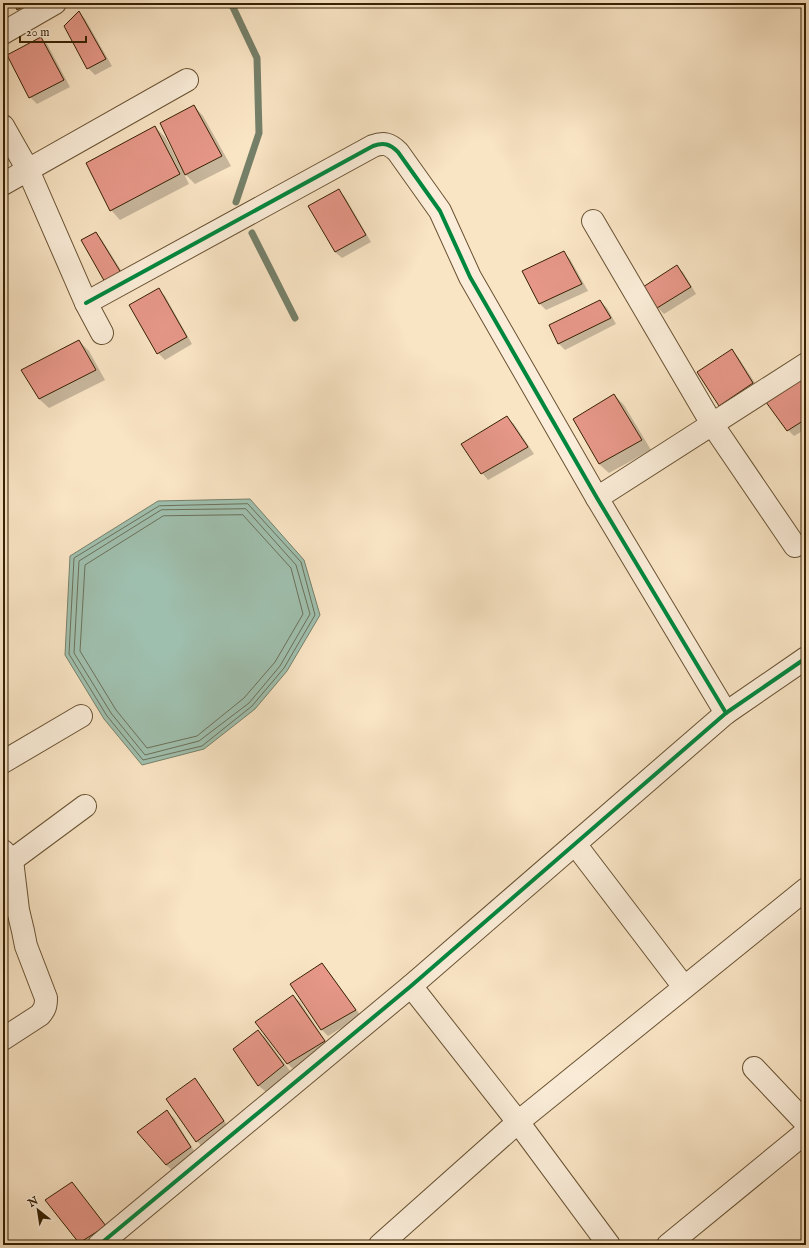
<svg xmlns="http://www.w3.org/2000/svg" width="809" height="1248" viewBox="0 0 809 1248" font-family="'IM FELL English',serif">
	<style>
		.water { fill: #9fbfae; stroke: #758069 }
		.shadow { fill: #0003 }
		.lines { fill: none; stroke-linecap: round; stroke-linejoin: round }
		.shore { stroke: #6b7058; stroke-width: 1 }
		.stream { stroke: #758069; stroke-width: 7 }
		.building { fill: #e69788; stroke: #372102 }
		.minor-casing { stroke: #685232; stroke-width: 24 }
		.minor { stroke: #fbedd9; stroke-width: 22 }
		.cycleway-casing { stroke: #fbedd9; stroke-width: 6 }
		.cycleway { stroke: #00873e; stroke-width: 4 }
	</style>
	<rect width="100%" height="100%" fill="#f9e4c4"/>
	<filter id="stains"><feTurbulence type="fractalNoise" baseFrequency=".005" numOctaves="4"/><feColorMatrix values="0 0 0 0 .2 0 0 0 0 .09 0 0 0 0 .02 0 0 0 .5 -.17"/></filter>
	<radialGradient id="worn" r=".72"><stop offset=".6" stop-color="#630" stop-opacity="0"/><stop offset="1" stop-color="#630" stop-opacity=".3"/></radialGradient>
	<polygon class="water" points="250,499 304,560 320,615 287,671 255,709 204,749 142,765 104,719 65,655 70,556 158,501"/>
	<g class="shadow">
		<polygon points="14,3 46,3 24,16 17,9"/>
		<polygon points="79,12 85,19 112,66 95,75 88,68"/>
		<polygon points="41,38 47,44 70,87 37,104 30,97"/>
		<polygon points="194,106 203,116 231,166 195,184 183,172 189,184 120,220 111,210 155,127 165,137 177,160 178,159"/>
		<polygon points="338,190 345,197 371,242 342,258 335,252 309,206"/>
		<polygon points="96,233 102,240 129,283 113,290"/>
		<polygon points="563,252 570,259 588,291 546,310 540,304 524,271"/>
		<polygon points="676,266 683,272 696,294 664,314 658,308 644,287"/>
		<polygon points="158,289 165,296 192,344 165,360 158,353 131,305"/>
		<polygon points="600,301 607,308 616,324 565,350 559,344 550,326"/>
		<polygon points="79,341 89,351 105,380 49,408 39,399"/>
		<polygon points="732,350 738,357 759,389 727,411 720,405"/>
		<polygon points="798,375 806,384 806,429 794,436 788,430"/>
		<polygon points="614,395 624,405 651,450 609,473 599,464"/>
		<polygon points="507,418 514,424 534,454 488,480 482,473"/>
		<polygon points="322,964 328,971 361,1016 328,1036 322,1030 291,984"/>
		<polygon points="293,996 300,1002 330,1048 294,1070 288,1064 256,1022"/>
		<polygon points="258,1031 265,1037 290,1071 266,1092 259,1086 234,1049"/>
		<polygon points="195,1080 201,1086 229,1128 203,1148 197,1141"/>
		<polygon points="167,1112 174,1118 196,1154 173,1171 166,1165"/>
		<polygon points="78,1190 112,1233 92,1245 83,1245 80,1242"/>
	</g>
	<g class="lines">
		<g class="shore">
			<polygon points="248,504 301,562 315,615 284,668 252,706 202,746 143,760 107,716 69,654 74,558 159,506"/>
			<polygon points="246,509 296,565 310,614 280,666 249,703 199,741 145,755 111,713 74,653 79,561 161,510"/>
			<polygon points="243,515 291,568 303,614 275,662 244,698 197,736 147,748 116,710 80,651 85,565 163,516"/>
		</g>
		<g class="stream">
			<polyline points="231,3 257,58 259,133 236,202"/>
			<polyline points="252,233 295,318"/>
		</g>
	</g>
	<g class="building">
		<polygon points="13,3 29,3 17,10"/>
		<polygon points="79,11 106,59 87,69 64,26"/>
		<polygon points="41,37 64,80 29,98 7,55"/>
		<polygon points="194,105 222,156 185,175 160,123"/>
		<polygon points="155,126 180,174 110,211 86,163"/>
		<polygon points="339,189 366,235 335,252 308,206"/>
		<polygon points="96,232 123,276 106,284 81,240"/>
		<polygon points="564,251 582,284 539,304 522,271"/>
		<polygon points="677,265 691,287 657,308 643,287"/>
		<polygon points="159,288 187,337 157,354 129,305"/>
		<polygon points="600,300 611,318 558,344 549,325"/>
		<polygon points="79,340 96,370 39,399 21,370"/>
		<polygon points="732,349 753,383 719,406 697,372"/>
		<polygon points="798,374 806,384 806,419 787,431 763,398"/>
		<polygon points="614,394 642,440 599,464 573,419"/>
		<polygon points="507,416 528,447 481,474 461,444"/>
		<polygon points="322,963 356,1010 321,1030 290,984"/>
		<polygon points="293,995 325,1041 287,1064 255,1022"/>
		<polygon points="258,1030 284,1065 258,1086 233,1049"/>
		<polygon points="195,1078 224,1121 196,1142 166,1099"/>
		<polygon points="167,1110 191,1147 166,1165 137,1132"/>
		<polygon points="72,1182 106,1226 79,1243 45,1200"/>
	</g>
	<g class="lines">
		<g class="minor-casing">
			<g id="minor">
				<polyline points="3,33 55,3"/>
				<polyline points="3,126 28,170 86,303 102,333"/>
				<polyline points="3,184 187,80"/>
				<polyline points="593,221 712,424 795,546"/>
				<path d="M86,303L373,146C384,142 390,144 398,152L440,211L470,277L597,498L726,713"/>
				<polyline points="597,498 806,364"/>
				<polyline points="3,762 81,716"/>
				<polyline points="575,844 684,987"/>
				<path d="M3,851L12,860L18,910L23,931L26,946L46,998C46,1006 45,1009 40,1015L3,1039"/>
				<polyline points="12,860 85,806"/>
				<polyline points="411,986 518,1122 609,1245"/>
				<polyline points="754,1068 806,1123"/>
				<polyline points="99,1245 411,986 726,713 806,658"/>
				<polyline points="380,1245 518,1122 806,889"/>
				<polyline points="668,1245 806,1132"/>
			</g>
		</g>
		<use href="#minor" class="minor"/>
		<g class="cycleway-casing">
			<g id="cycleway">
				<path d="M86,303L373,146C384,142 390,144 398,152L440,211L470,277L597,498L726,713"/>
				<polyline points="99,1245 411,986 726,713 806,658"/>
			</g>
		</g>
		<use href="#cycleway" class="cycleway"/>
	</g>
	<rect width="809" height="1248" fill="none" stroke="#f9e4c4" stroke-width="16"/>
	<rect x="4" y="4" width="801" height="1240" fill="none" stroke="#372102" stroke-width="2"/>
	<rect x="8" y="8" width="793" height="1232" fill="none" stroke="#372102"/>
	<g transform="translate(38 1210) rotate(330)" stroke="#fbedd9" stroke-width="3" paint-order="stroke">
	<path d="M0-3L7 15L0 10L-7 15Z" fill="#372102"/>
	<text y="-6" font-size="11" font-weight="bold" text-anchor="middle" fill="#372102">N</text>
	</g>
	<path d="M20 36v6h66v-6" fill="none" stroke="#372102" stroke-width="2"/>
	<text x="26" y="36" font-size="12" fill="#372102" stroke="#fbedd9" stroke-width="3" paint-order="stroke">20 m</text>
	<rect width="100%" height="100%" filter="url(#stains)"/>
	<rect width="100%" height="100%" fill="url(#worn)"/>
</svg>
